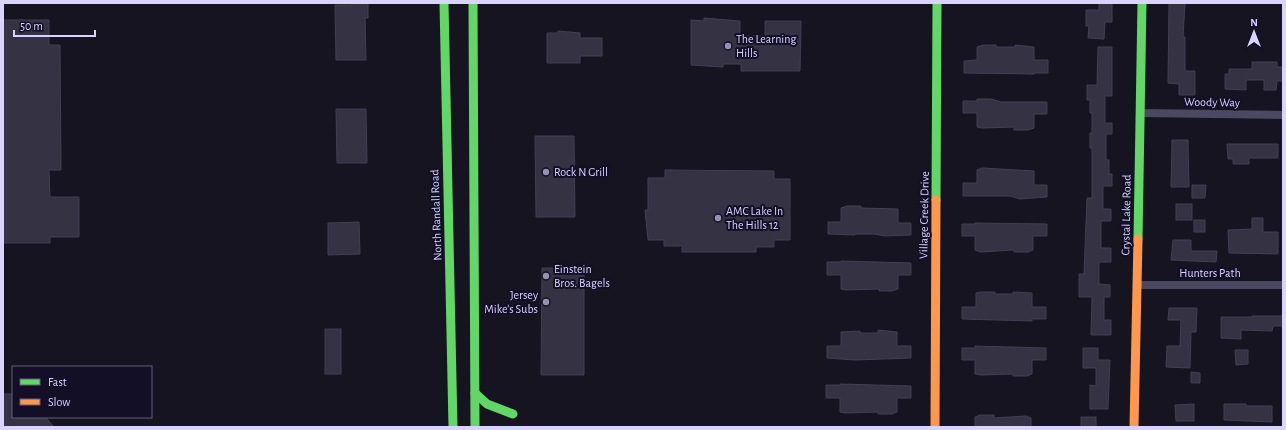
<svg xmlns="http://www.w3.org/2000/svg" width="1286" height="430" viewBox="0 0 1286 430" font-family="'Alegreya Sans',sans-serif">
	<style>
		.building { fill: #343243; stroke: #433f54 }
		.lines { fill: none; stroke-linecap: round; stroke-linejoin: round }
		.street { stroke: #4a4962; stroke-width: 8 }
		.fast { stroke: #63d668; stroke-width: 9 }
		.slow { stroke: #ff974d; stroke-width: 9 }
		.poi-dot { fill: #9591b1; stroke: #130f26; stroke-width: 1.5 }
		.labels { text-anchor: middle; stroke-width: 4; stroke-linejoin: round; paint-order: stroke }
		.poi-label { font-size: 12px; fill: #d9d4ff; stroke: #130f26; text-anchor: start }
		.street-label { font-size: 12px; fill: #d9d4ff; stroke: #130f26 }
	</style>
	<rect width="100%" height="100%" fill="#161421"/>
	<g class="building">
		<polygon points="352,3 368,3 368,18 365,18 366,60 336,60 335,5 352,5"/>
		<polygon points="1099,3 1112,3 1112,22 1105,22 1104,39 1088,38 1089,26 1086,26 1086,10 1099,10"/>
		<polygon points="1169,3 1185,3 1183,37 1185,37 1185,71 1195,71 1195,95 1179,95 1179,84 1168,83"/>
		<polygon points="704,18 740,21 740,36 765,36 765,21 801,21 800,71 741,71 741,64 723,64 723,67 691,65 691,20 704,21"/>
		<polygon points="3,20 49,20 49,45 60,45 61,170 49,170 50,197 79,197 79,237 50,237 50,243 3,243"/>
		<polygon points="558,31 580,33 580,38 602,38 602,56 580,56 580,63 547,63 547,33 558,33"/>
		<polygon points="983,45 996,45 996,47 1015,47 1015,45 1034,47 1034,60 1048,60 1048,73 1034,73 1034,74 964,73 964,61 977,60 977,47"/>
		<polygon points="1098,47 1112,47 1112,96 1105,96 1105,123 1112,123 1112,134 1106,134 1106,160 1109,160 1109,174 1112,174 1112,186 1103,186 1103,209 1111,209 1111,221 1101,221 1101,248 1111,248 1111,262 1099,262 1099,284 1110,285 1110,297 1104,297 1104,320 1111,320 1111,335 1091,335 1092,297 1079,297 1079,274 1084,274 1087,198 1092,198 1092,148 1090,148 1090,133 1092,133 1092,113 1090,113 1090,100 1087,100 1087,85 1097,85"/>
		<polygon points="1252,62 1277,62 1277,67 1283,67 1283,81 1277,81 1276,90 1264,90 1264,80 1246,80 1246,90 1225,89 1225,74 1229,74 1229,69 1252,69"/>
		<polygon points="977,99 991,99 1001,102 1047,102 1047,114 1034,114 1034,128 1028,130 1014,130 1014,127 982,128 977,127 977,113 963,113 963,101 977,101"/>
		<polygon points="336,109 366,109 367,163 337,163"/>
		<polygon points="535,136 574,136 575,217 536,217"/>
		<polygon points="1172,140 1188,140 1189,187 1171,187"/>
		<polygon points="1227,144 1278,144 1278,158 1249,158 1249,164 1233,164 1233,159 1228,159"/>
		<polygon points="982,168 1034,171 1034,185 1047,185 1047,197 1020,199 1010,196 963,196 963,183 977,183 977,170"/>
		<polygon points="665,170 774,171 774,179 790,179 790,240 774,240 774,247 756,247 756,252 682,252 682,246 664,246 664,240 648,240 645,210 648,210 648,178 665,178"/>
		<polygon points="1192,185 1206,185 1205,198 1192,198"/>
		<rect x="1176" y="204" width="16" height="16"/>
		<polygon points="847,206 861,206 861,208 898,209 898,223 911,223 911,235 884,236 874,234 855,234 855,235 828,234 828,222 841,222 841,208"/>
		<polygon points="1252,218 1263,218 1263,232 1278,232 1278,254 1229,253 1228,230 1252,229"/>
		<rect x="1194" y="220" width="11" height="12"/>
		<polygon points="359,222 360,254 328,255 328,223"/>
		<polygon points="975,223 1047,224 1047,236 1033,236 1033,250 1028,252 1014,252 1014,250 981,252 975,250 975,236 962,236 962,224 975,224"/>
		<polygon points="1173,240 1191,240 1191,251 1217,251 1216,262 1171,260"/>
		<polygon points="841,261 911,263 911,275 898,275 898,289 892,291 879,291 879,289 846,290 841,289 841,275 827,275 827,262 841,262"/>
		<polygon points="542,268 584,268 584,375 541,375"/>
		<polygon points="981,292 995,292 995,294 1013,294 1013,292 1032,293 1032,307 1046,307 1046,319 1032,319 1032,321 962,319 962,307 976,307 976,293"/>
		<polygon points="1169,308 1197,308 1196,332 1191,332 1190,368 1166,367 1167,346 1180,346 1181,320 1168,320"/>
		<polygon points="1252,316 1283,316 1283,326 1273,326 1272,331 1241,330 1241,339 1221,338 1221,317 1252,317"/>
		<rect x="325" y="329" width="16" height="45"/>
		<polygon points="878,330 897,332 897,346 911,346 911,358 855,360 827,358 827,346 841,346 841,332 860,331 860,333 878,333"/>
		<polygon points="975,346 1046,348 1046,360 1032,360 1032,374 1027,376 1013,376 1013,374 981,375 975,374 975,360 962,360 962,348 975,348"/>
		<polygon points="1083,348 1098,348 1098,360 1110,360 1108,409 1090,409 1090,385 1096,386 1096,368 1083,368"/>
		<polygon points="1235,350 1248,350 1248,364 1236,365"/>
		<polygon points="1191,372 1200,373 1200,383 1191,383"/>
		<polygon points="840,384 911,386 911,398 897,398 897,412 892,414 878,414 878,412 845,413 840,412 840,398 826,398 826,385 840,385"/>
		<polygon points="3,394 13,394 13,417 45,417 54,427 3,427"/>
		<polygon points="1194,404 1194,421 1176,421 1175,405"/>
		<polygon points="1224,404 1246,404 1246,406 1272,406 1272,422 1224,420"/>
		<polygon points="980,415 994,415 994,418 1026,416 1031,418 1031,427 975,427 975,417"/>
		<rect x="1081" y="417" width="15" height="10"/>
	</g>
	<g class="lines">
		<g class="street">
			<polyline points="1140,113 1283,115"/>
			<polyline points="1137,285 1283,285"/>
		</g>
		<g class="fast">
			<polyline points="444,3 453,427"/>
			<polyline points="473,3 475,427"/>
			<polyline points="936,200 937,3"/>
			<polyline points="1138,239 1142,3"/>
			<polyline points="475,393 487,404 513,414"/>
		</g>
		<g class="slow">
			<polyline points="935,427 936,200"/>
			<polyline points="1134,427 1138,239"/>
		</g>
	</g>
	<g class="poi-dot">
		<circle cx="728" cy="46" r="4"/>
		<circle cx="546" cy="172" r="4"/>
		<circle cx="718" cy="218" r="4"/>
		<circle cx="546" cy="276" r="4"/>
		<circle cx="546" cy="302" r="4"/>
	</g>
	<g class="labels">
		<g class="poi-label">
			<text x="736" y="43">The Learning<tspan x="736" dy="14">Hills</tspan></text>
			<text x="554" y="176">Rock N Grill</text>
			<text x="726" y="215">AMC Lake In<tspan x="726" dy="14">The Hills 12</tspan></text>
			<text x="554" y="273">Einstein<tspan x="554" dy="14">Bros. Bagels</tspan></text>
			<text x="538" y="299" text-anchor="end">Jersey<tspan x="538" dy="14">Mike's Subs</tspan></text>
		</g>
		<g class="street-label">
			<text transform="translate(1212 102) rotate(1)" y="4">Woody Way</text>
			<text transform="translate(436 215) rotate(-92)" y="4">North Randall Road</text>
			<text transform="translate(924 215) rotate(-89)" y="4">Village Creek Drive</text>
			<text transform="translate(1126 215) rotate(-89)" y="4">Crystal Lake Road</text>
			<text x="1210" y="277">Hunters Path</text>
		</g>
	</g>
	<rect width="1286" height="430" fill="none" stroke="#d9d4ff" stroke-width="8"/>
	<rect x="12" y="366" width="140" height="52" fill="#130f26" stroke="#625e7d"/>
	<rect x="20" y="379" width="20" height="6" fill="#63d668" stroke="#625e7d"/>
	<text x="48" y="386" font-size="12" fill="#d9d4ff">Fast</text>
	<rect x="20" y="399" width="20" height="6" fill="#ff974d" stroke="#625e7d"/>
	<text x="48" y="406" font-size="12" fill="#d9d4ff">Slow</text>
	<g transform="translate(1254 32)" stroke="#130f26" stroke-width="3" paint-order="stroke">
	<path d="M0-3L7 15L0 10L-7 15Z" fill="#d9d4ff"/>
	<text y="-6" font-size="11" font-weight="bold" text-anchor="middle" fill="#d9d4ff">N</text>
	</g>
	<path d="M14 30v6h81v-6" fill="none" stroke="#d9d4ff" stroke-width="2"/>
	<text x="20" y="30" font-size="12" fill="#d9d4ff" stroke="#130f26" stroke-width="3" paint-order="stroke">50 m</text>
</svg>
